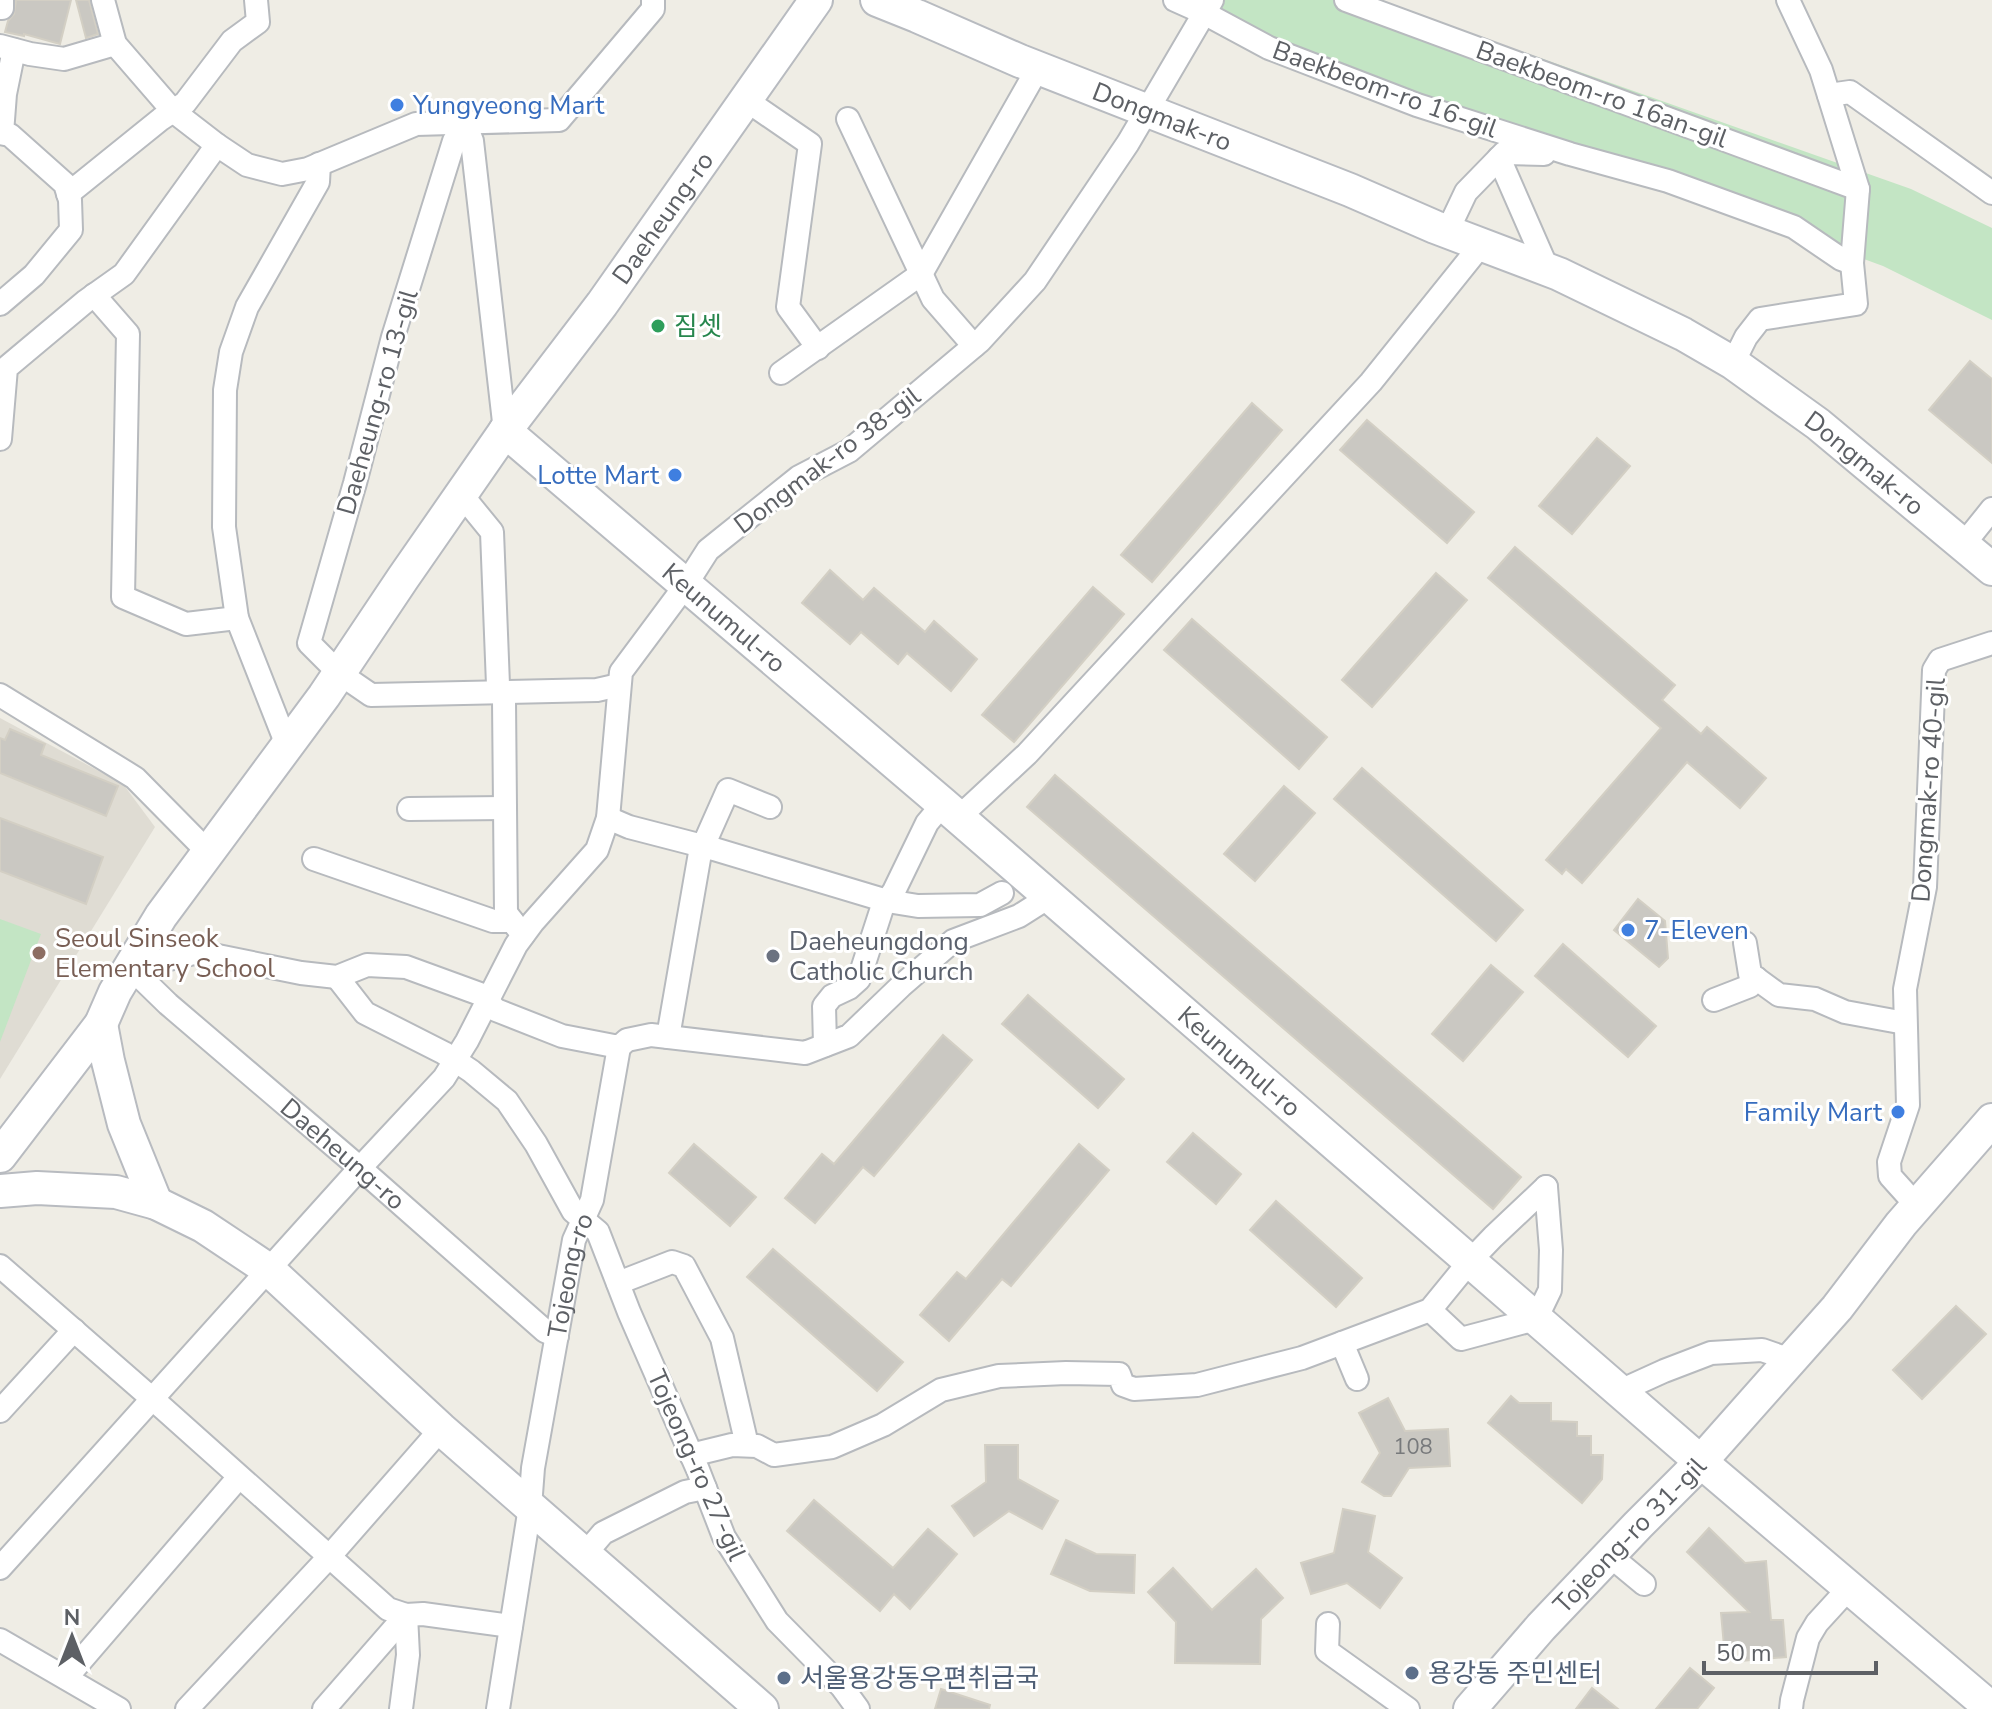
<svg xmlns="http://www.w3.org/2000/svg" width="1992" height="1709" viewBox="0 0 1992 1709" font-family="'Nunito Sans','Noto Sans KR',sans-serif">
	<style>
		.education { fill: #dfdcd3 }
		.green { fill: #c3e5c4 }
		.building { fill: #cac8c2; stroke: #d3cfc4; stroke-width: 2 }
		.lines { fill: none; stroke-linecap: round; stroke-linejoin: round }
		.street-casing { stroke: #b7babe; stroke-width: 26 }
		.secondary-casing { stroke: #b8bbc0; stroke-width: 36 }
		.street { stroke: #fff; stroke-width: 22 }
		.secondary { stroke: #fff; stroke-width: 32 }
		.shop-dot { fill: #3f7fe0; stroke: #fff; stroke-width: 3 }
		.leisure-dot { fill: #2e9e5b; stroke: #fff; stroke-width: 3 }
		.education-dot { fill: #8d6e63; stroke: #fff; stroke-width: 3 }
		.worship-dot { fill: #6b7280; stroke: #fff; stroke-width: 3 }
		.service-dot { fill: #5c6f8a; stroke: #fff; stroke-width: 3 }
		.labels { text-anchor: middle; stroke-width: 6; stroke-linejoin: round; paint-order: stroke }
		.number-label { font-size: 22px; fill: #787a7c }
		.street-label { font-size: 26px; fill: #5d6065; stroke: #fff }
		.shop-label { font-size: 26px; fill: #366cbe; stroke: #fff; text-anchor: start }
		.leisure-label { font-size: 26px; fill: #27864d; stroke: #fff; text-anchor: start }
		.education-label { font-size: 26px; fill: #785e54; stroke: #fff; text-anchor: start }
		.worship-label { font-size: 26px; fill: #5b616d; stroke: #fff; text-anchor: start }
		.service-label { font-size: 26px; fill: #4e5e75; stroke: #fff; text-anchor: start }
	</style>
	<rect width="100%" height="100%" fill="#efede5"/>
	<polygon class="education" points="0,718 123,784 155,827 0,1079"/>
	<g class="green">
		<polygon points="1173,0 1376,0 1911,189 1992,228 1992,320 1883,266 1275,44"/>
		<polygon points="0,919 41,934 0,1042"/>
	</g>
	<g class="building">
		<polygon points="16,0 71,0 60,44 24,34 24,36 5,32 8,21 14,14"/>
		<polygon points="76,0 89,0 98,34 86,38"/>
		<polygon points="1970,361 1992,379 1992,463 1929,410"/>
		<polygon points="1252,403 1282,430 1152,582 1121,555"/>
		<polygon points="1367,420 1474,512 1447,543 1340,450"/>
		<polygon points="1597,438 1630,466 1572,534 1539,506"/>
		<polygon points="1515,547 1675,685 1662,700 1701,734 1707,727 1766,778 1740,808 1687,762 1582,883 1566,869 1562,874 1546,860 1661,728 1488,578"/>
		<polygon points="830,570 863,600 874,588 925,632 934,621 977,659 951,691 907,653 898,664 861,632 850,644 802,603"/>
		<polygon points="1436,573 1467,600 1372,707 1342,680"/>
		<polygon points="1093,587 1124,614 1014,742 982,715"/>
		<polygon points="1192,619 1327,737 1299,769 1164,650"/>
		<polygon points="10,729 45,744 41,755 118,786 106,816 0,773 0,738 5,740"/>
		<polygon points="1362,768 1523,910 1496,941 1334,799"/>
		<polygon points="1055,775 1521,1177 1493,1209 1027,807"/>
		<polygon points="1284,786 1315,813 1255,881 1224,854"/>
		<polygon points="0,818 103,857 86,904 0,871"/>
		<polygon points="1638,899 1665,921 1668,958 1659,967 1614,930"/>
		<polygon points="1563,944 1656,1026 1628,1057 1535,976"/>
		<polygon points="1491,965 1523,992 1463,1061 1432,1034"/>
		<polygon points="1028,995 1124,1079 1098,1108 1002,1024"/>
		<polygon points="943,1035 972,1060 874,1176 863,1167 815,1223 785,1198 822,1154 834,1164"/>
		<polygon points="1193,1133 1241,1174 1216,1204 1167,1162"/>
		<polygon points="694,1144 756,1197 730,1226 669,1173"/>
		<polygon points="1079,1144 1109,1170 1011,1286 1002,1279 949,1341 920,1315 957,1272 966,1279"/>
		<polygon points="1276,1201 1362,1278 1336,1307 1250,1230"/>
		<polygon points="773,1249 903,1362 877,1391 747,1277"/>
		<polygon points="1956,1306 1986,1334 1922,1399 1893,1370"/>
		<polygon points="1511,1396 1519,1403 1551,1403 1551,1421 1577,1422 1577,1436 1591,1436 1591,1455 1603,1455 1602,1479 1582,1503 1488,1423"/>
		<polygon points="1388,1398 1405,1431 1448,1429 1450,1466 1409,1468 1391,1496 1384,1496 1362,1482 1380,1453 1359,1413"/>
		<polygon points="985,1445 1018,1445 1018,1479 1058,1501 1042,1529 1009,1511 974,1536 952,1506 986,1482"/>
		<polygon points="814,1500 893,1568 928,1529 957,1554 910,1609 894,1594 880,1611 787,1531"/>
		<polygon points="1343,1509 1375,1516 1368,1552 1402,1578 1380,1608 1347,1583 1311,1594 1301,1563 1334,1553"/>
		<polygon points="1709,1528 1745,1563 1766,1561 1771,1620 1783,1620 1786,1657 1741,1661 1740,1645 1724,1646 1721,1613 1749,1612 1687,1552"/>
		<polygon points="1066,1540 1096,1554 1135,1555 1134,1593 1090,1591 1051,1574"/>
		<polygon points="1173,1568 1212,1610 1256,1569 1283,1598 1261,1619 1260,1664 1175,1663 1176,1622 1148,1592"/>
		<polygon points="1690,1668 1714,1688 1697,1709 1656,1709"/>
		<polygon points="1592,1688 1618,1709 1576,1709"/>
		<polygon points="941,1689 990,1705 989,1709 935,1709"/>
	</g>
	<g class="lines">
		<g class="street-casing">
			<g id="street">
				<polyline points="103,0 115,44 173,111 217,145 247,165 282,174 308,169 416,124 559,120 653,9 653,0"/>
				<polyline points="1175,0 1204,13 1269,48 1417,105 1570,154 1668,181 1794,227 1841,259 1852,263"/>
				<polyline points="1346,0 1858,189"/>
				<polyline points="0,8 2,8 2,0"/>
				<polyline points="0,46 30,54 64,59 115,44"/>
				<polyline points="1829,95 1850,92 1992,193"/>
				<polyline points="746,100 810,144 788,307 818,348"/>
				<polyline points="848,119 933,299 974,346"/>
				<polyline points="465,123 454,141 393,337 355,483 309,643 339,673 371,695 597,690 619,685"/>
				<polyline points="465,123 472,141 505,431"/>
				<polyline points="0,133 10,135 65,184 70,200 71,230 34,275 0,304"/>
				<polyline points="2,133 5,94 14,50"/>
				<polyline points="1499,158 1548,270"/>
				<polyline points="68,194 161,119 185,103 232,41 258,22 256,0"/>
				<polyline points="1447,232 1466,192 1504,153 1544,154"/>
				<polyline points="94,295 128,334 123,597 186,624 237,618"/>
				<polyline points="1733,363 1746,337 1760,319 1856,304 1852,263 1858,189 1821,70 1788,0"/>
				<polyline points="781,373 921,274 1038,68"/>
				<polyline points="0,439 6,368 86,301 124,274 217,145"/>
				<polyline points="461,494 492,532 498,685 504,701 506,913 523,935"/>
				<polyline points="1963,545 1992,509"/>
				<polyline points="0,695 135,778 208,852"/>
				<polyline points="287,745 237,618 224,527 225,390 231,352 247,307 318,182 319,164"/>
				<polyline points="409,809 505,808"/>
				<polyline points="608,818 629,827 714,849 887,901 918,906 980,905 1002,893"/>
				<polyline points="958,818 1027,754 1371,382 1481,245"/>
				<polyline points="314,859 493,921 512,921"/>
				<polyline points="1745,943 1750,974 1779,995 1815,999 1845,1012 1905,1023"/>
				<polyline points="131,968 198,952 301,973 337,977 367,965 406,967 480,994 496,1010 562,1036 619,1047 627,1040 651,1035 805,1053 849,1036 901,986 953,941 1019,916 1049,897"/>
				<path id="s1" d="M131,968L168,1004L360,1168L545,1331L557,1336"/>
				<polyline points="337,977 365,1013 444,1053 471,1071 507,1101 536,1144 573,1211 598,1232 629,1312 698,1470 724,1537 777,1621 842,1687 858,1709"/>
				<polyline points="1714,1000 1750,986 1756,978"/>
				<polyline points="668,1037 700,853 728,790 770,807"/>
				<polyline points="825,1045 824,1006 832,996 849,988 859,979 882,908 894,891 927,823 943,804"/>
				<polyline points="1917,1206 1890,1176 1889,1162 1908,1105 1905,989 1925,887 1934,670 1940,660 1992,643"/>
				<polyline points="0,1266 164,1409 388,1609 406,1615 423,1614 511,1626"/>
				<polyline points="618,1283 672,1262 684,1266 722,1338 747,1445"/>
				<polyline points="1430,1310 1461,1339 1536,1319 1550,1290 1551,1250 1546,1187"/>
				<polyline points="1342,1343 1357,1379"/>
				<polyline points="1620,1391 1664,1371 1711,1353 1762,1350 1791,1360"/>
				<polyline points="0,1411 74,1330"/>
				<polyline points="691,1455 732,1445 757,1446 774,1455 832,1447 883,1425 941,1390 999,1376 1066,1373 1119,1374 1123,1385 1134,1389 1197,1385 1302,1358 1430,1310 1470,1261 1493,1237 1546,1187"/>
				<polyline points="585,1554 603,1533 685,1492 705,1488"/>
				<polyline points="1609,1555 1644,1584"/>
				<polyline points="0,1568 360,1168 444,1078 467,1041 516,945 533,922 597,850 608,818 621,672 685,586 708,550 799,477 849,451 980,341 1035,281 1128,143 1212,0"/>
				<polyline points="1328,1624 1327,1651 1408,1709"/>
				<polyline points="0,1640 119,1709"/>
				<polyline points="66,1678 239,1477"/>
				<polyline points="187,1709 329,1557 441,1429"/>
				<polyline points="324,1709 406,1615"/>
				<polyline points="401,1709 408,1655 406,1615"/>
				<path id="s2" d="M498,1709L530,1507L533,1468L574,1240L592,1200L619,1047"/>
				<polyline points="1791,1709 1792,1700 1808,1638 1817,1623 1849,1588"/>
			</g>
		</g>
		<g class="secondary-casing">
			<g id="secondary">
				<path id="s3" d="M877,0L917,16L1020,61L1350,190L1435,227L1559,274L1683,334L1733,363L1818,424L1992,569"/>
				<path id="s4" d="M505,431L943,804L1700,1461L1992,1709"/>
				<polyline points="101,1024 108,1061 124,1124 156,1203"/>
				<path id="s5" d="M0,1156L101,1024L115,992L161,916L324,696L403,578L505,431L602,304L816,0"/>
				<polyline points="0,1191 37,1188 116,1192 156,1203 203,1226 269,1270 441,1429 762,1709"/>
				<path id="s6" d="M1470,1709L1541,1627L1638,1525L1695,1468L1837,1308L1901,1224L1992,1120"/>
			</g>
		</g>
		<use href="#street" class="street"/>
		<use href="#secondary" class="secondary"/>
	</g>
	<g class="shop-dot">
		<circle cx="397" cy="105" r="8"/>
		<circle cx="675" cy="475" r="8"/>
		<circle cx="1628" cy="930" r="8"/>
		<circle cx="1898" cy="1112" r="8"/>
	</g>
	<circle class="leisure-dot" cx="658" cy="326" r="8"/>
	<circle class="education-dot" cx="39" cy="953" r="8"/>
	<circle class="worship-dot" cx="773" cy="956" r="8"/>
	<g class="service-dot">
		<circle cx="1412" cy="1673" r="8"/>
		<circle cx="784" cy="1678" r="8"/>
	</g>
	<g class="labels">
		<g class="number-label">
			<text x="1413" y="1454">108</text>
		</g>
		<g class="street-label">
			<text transform="translate(1385 89) rotate(20)" y="9">Baekbeom-ro 16-gil</text>
			<text transform="translate(1602 94) rotate(20)" y="9">Baekbeom-ro 16an-gil</text>
			<text dy="9" stroke="none"><textPath href="#s3" startOffset="308">Dongmak-ro</textPath></text>
			<text dy="9" stroke="none"><textPath href="#s5" startOffset="1150">Daeheung-ro</textPath></text>
			<text transform="translate(377 402) rotate(-74)" y="9">Daeheung-ro 13-gil</text>
			<text transform="translate(827 460) rotate(-37)" y="9">Dongmak-ro 38-gil</text>
			<text dy="9" stroke="none"><textPath href="#s3" startOffset="1096">Dongmak-ro</textPath></text>
			<text dy="9" stroke="none"><textPath href="#s4" startOffset="288">Keunumul-ro</textPath></text>
			<text transform="translate(1928 790) rotate(-86)" y="9">Dongmak-ro 40-gil</text>
			<text dy="9" stroke="none"><textPath href="#s4" startOffset="968">Keunumul-ro</textPath></text>
			<text dy="9" stroke="none"><textPath href="#s1" startOffset="282">Daeheung-ro</textPath></text>
			<text dy="9" stroke="none"><textPath href="#s2" startOffset="440">Tojeong-ro</textPath></text>
			<text transform="translate(697 1465) rotate(66)" y="9">Tojeong-ro 27-gil</text>
			<text dy="9" stroke="none"><textPath href="#s6" startOffset="236">Tojeong-ro 31-gil</textPath></text>
		</g>
		<g class="shop-label">
			<text x="413" y="114">Yungyeong Mart</text>
			<text x="659" y="484" text-anchor="end">Lotte Mart</text>
			<text x="1644" y="939">7-Eleven</text>
			<text x="1882" y="1121" text-anchor="end">Family Mart</text>
		</g>
		<g class="leisure-label">
			<text x="674" y="335">짐셋</text>
		</g>
		<g class="education-label">
			<text x="55" y="947">Seoul Sinseok<tspan x="55" dy="30">Elementary School</tspan></text>
		</g>
		<g class="worship-label">
			<text x="789" y="950">Daeheungdong<tspan x="789" dy="30">Catholic Church</tspan></text>
		</g>
		<g class="service-label">
			<text x="1428" y="1682">용강동 주민센터</text>
			<text x="800" y="1687">서울용강동우편취급국</text>
		</g>
	</g>
	<g transform="translate(72 1637)" stroke="#ffffff" stroke-width="6" paint-order="stroke">
	<path d="M0-6L14 30L0 20L-14 30Z" fill="#5d6065"/>
	<text y="-12" font-size="22" font-weight="bold" text-anchor="middle" fill="#5d6065">N</text>
	</g>
	<path d="M1704 1661v12h172v-12" fill="none" stroke="#5d6065" stroke-width="4"/>
	<text x="1716" y="1661" font-size="24" fill="#5d6065" stroke="#ffffff" stroke-width="6" paint-order="stroke">50 m</text>
</svg>
